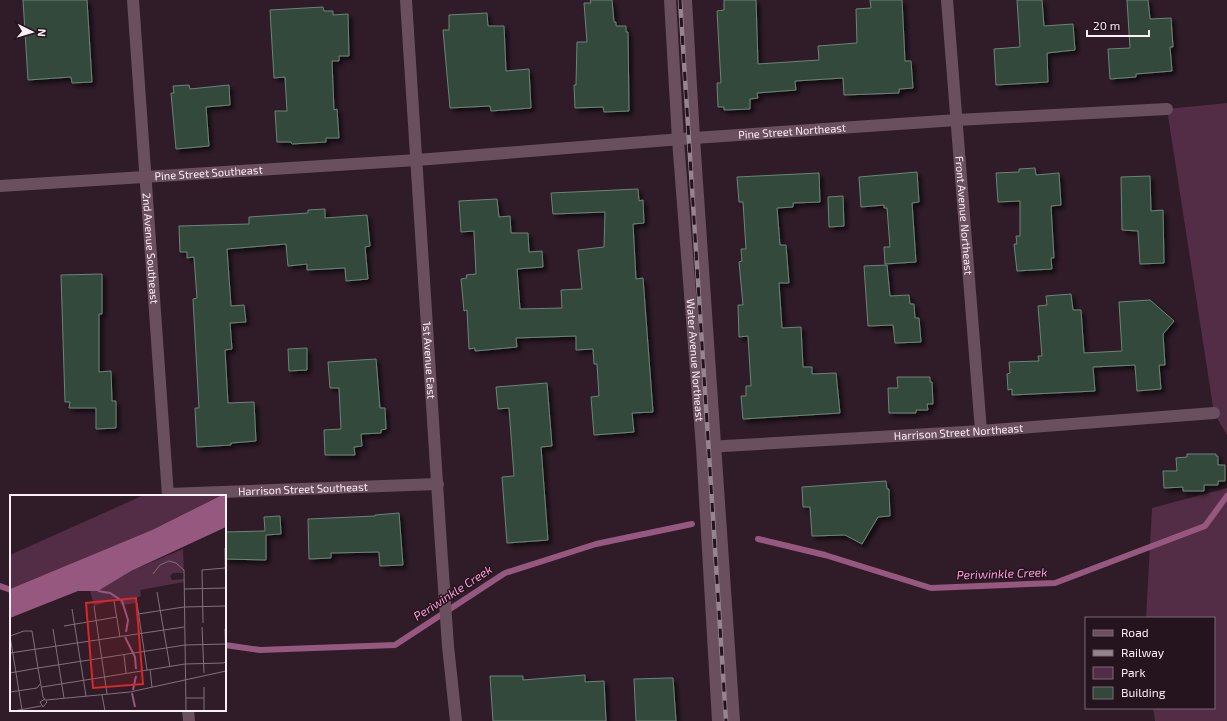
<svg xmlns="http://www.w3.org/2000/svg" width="1227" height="721" viewBox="0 0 1227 721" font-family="'Exo 2',sans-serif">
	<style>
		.green { fill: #532d45 }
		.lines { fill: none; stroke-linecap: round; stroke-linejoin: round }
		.stream { stroke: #97587f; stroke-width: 6 }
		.building { fill: #31483b; stroke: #6c8476; filter: url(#shadow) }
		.street { stroke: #6a4f5f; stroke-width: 12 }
		.rail-casing { stroke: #96858f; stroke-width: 4.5 }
		.rail { stroke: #25131e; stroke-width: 3; stroke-dasharray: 9; stroke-linecap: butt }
		.labels { text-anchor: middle; stroke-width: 3; stroke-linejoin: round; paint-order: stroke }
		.street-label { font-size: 11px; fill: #fdeff6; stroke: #25131e }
		.water-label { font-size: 12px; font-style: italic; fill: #f99ed6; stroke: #25131e }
		.inset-river { fill: none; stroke: #97587f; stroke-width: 2 }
		.inset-road { fill: none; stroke: #81707a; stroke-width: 1 }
		.view { fill: #d62828; fill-opacity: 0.15; stroke: #d62828; stroke-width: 2 }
		.inset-edge { fill: none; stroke: #fdeff6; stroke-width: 2 }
	</style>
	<defs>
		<filter id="shadow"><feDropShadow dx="3.5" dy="3.5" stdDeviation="2" flood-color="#0009"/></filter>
	</defs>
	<rect width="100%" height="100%" fill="#2f1c28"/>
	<g class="green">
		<polygon points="1227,103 1227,435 1214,413 1167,109"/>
		<polygon points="1227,488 1227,721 1155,721 1153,708 1214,708 1214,618 1146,618 1152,508"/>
	</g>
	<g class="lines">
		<g class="stream">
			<polyline points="758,539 825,555 931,588 1055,583 1205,526 1227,496"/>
			<polyline points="0,586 11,590"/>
			<polyline points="225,645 260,650 395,645 505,573 596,544 692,524"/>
		</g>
	</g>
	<g class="building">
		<polygon points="23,0 87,0 92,82 72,83 71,77 28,80"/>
		<polygon points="590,0 612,0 614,22 616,22 616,26 626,26 626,32 628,32 629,111 604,112 603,107 575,108 574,85 576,85 577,42 587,42 584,3 591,3"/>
		<polygon points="724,0 756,0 758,64 819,60 818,46 857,43 856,9 871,8 870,0 902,0 905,61 911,61 913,88 899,89 899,93 844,95 843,78 795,81 796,90 757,93 758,98 750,99 750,109 724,110 724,107 718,107 717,83 721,83 717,11 724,10"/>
		<polygon points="1017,0 1042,0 1044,26 1073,24 1075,50 1047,53 1048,82 996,85 994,49 1020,47"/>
		<polygon points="1127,0 1148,0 1150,19 1171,18 1173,47 1170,47 1172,71 1136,74 1136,77 1110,79 1108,49 1130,48"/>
		<polygon points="323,7 324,11 333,11 333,15 348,14 349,56 339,56 339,61 332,61 334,110 337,109 339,138 326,138 326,142 292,144 291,142 277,142 275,111 287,111 285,77 274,78 270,10"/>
		<polygon points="487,13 488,26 504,26 506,71 529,69 531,108 491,111 490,106 450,108 443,30 449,30 449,15"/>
		<polygon points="189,85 190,89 229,85 230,105 206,107 209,146 176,149 171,93 174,93 173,86"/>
		<polygon points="1035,168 1036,175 1059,173 1061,205 1051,206 1054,258 1051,258 1052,269 1017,271 1014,244 1017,244 1016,236 1020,236 1020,201 998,202 996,173 1019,172 1019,169"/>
		<polygon points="917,172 919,202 912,203 916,262 885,264 884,247 890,247 887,208 884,208 884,205 861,207 859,177"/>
		<polygon points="819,173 820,202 793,203 793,207 777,208 780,245 786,245 789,283 779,283 782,328 801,327 803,367 812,367 812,374 836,373 840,413 743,419 741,396 746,396 746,386 751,386 748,336 739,337 738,305 743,305 739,262 742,261 741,249 746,249 743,202 739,202 737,177"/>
		<polygon points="1150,176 1151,211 1163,210 1164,263 1140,264 1138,231 1122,230 1121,177"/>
		<polygon points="638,189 639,201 643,200 644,223 633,224 636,279 643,278 653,412 632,413 634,432 594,435 591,397 599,396 597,364 594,364 593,349 576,350 576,336 516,338 517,347 475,351 475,348 469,349 467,310 464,311 461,279 467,278 466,275 476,274 474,231 461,232 459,201 497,199 499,217 510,216 511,233 528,233 529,252 542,251 543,267 517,269 520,309 562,308 561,290 582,289 578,250 604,247 605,212 553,214 551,193"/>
		<polygon points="843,196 844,226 829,227 828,197"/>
		<polygon points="325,209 325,218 367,215 370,246 365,247 368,279 346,281 345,268 307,270 307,264 288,266 286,244 227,249 231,306 244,305 246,322 230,323 232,349 225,350 228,403 254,402 256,441 231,443 231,445 197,447 195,408 199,408 193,299 197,298 194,257 187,258 187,252 180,252 179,226 249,224 249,217 308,213 308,210"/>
		<polygon points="887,265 890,296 909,295 910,304 914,304 915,318 919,318 921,342 895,343 893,325 868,326 864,266"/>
		<polygon points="102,274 102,314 99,314 99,372 111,371 112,401 116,401 116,428 96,429 96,408 69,408 70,402 65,402 61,275"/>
		<polygon points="1071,294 1073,310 1081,310 1084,353 1122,351 1119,302 1150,300 1174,321 1163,334 1165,365 1159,365 1161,389 1137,391 1135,365 1093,367 1095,391 1012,395 1012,389 1008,390 1007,374 1010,373 1009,362 1039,361 1038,356 1042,356 1038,306 1047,305 1046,296"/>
		<polygon points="307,348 307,370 289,371 288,349"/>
		<polygon points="376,359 380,408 385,408 386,429 381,430 381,433 361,434 362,446 354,447 355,455 325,455 324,430 341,429 339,388 330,388 328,362"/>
		<polygon points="897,377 930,377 930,382 932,382 933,404 927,404 928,410 916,410 916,413 889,413 888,388 898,388"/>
		<polygon points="547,383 552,446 541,447 548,540 507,543 502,477 514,476 509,408 498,409 496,387"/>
		<polygon points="1187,454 1216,454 1216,456 1218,456 1218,465 1225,465 1225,481 1218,481 1218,485 1204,485 1204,491 1183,491 1183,487 1164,488 1163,471 1177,471 1176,458 1187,457"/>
		<polygon points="886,481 887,489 889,489 890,516 878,517 862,544 845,535 812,536 810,507 803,507 802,487"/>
		<polygon points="399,513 403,565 380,566 379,552 331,553 331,558 309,559 308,519 375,516 375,515"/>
		<polygon points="280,516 281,534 266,535 266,560 225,559 225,532 265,531 264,517"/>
		<polygon points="585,675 585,682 604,681 606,721 493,721 490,676 523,676 523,680"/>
		<polygon points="667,678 673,678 676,721 636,721 634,679"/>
	</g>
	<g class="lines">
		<g class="street">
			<path id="s1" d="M133,0L168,496"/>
			<path id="s2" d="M406,0L441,545L448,646L456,721"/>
			<path id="s3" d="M670,0L678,140L702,448L718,721"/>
			<polyline points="686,0 694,138 734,721"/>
			<path id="s4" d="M947,0L981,431"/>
			<path id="s5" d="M0,186L417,160L694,138L957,120L1167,109"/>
			<path id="s6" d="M707,447L981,431L1214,413"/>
			<path id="s7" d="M168,494L438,484"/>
			<polyline points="188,710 189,721"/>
		</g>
		<g class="rail-casing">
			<polyline id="rail" points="680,0 726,721"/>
		</g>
		<use href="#rail" class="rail"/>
	</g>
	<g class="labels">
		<g class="street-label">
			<text dy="4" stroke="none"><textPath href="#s5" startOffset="794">Pine Street Northeast</textPath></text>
			<text dy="4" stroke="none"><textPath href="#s5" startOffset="209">Pine Street Southeast</textPath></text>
			<text dy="4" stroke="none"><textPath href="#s4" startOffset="216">Front Avenue Northeast</textPath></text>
			<text dy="4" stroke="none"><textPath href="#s1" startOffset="249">2nd Avenue Southeast</textPath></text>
			<text dy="4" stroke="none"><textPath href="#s3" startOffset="361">Water Avenue Northeast</textPath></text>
			<text dy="4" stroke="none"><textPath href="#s2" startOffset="361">1st Avenue East</textPath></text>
			<text dy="4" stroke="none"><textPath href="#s6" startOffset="252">Harrison Street Northeast</textPath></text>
			<text dy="4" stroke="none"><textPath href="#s7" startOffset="135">Harrison Street Southeast</textPath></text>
		</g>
		<g class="water-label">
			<text transform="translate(1002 574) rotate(-2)" y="4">Periwinkle Creek</text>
			<text transform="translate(453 593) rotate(-33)" y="4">Periwinkle Creek</text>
		</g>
	</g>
	<g transform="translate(10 495)">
		<rect width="216" height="216" fill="#2f1c28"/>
		<path d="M134,0H212L142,35L0,94V60ZM173,54L174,78H163L160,81L162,85L174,84V87L130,95L131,101L126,103L127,108L111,110L109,103L84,111L80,95L88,96L121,76Z" fill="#532d45"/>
		<path d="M212,0H216V32L121,76L88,96H68L0,123V94L142,35Z" fill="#97587f"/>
		<path class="inset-river" d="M88,96L100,98L112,106L118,125L116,137M115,142L125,162L126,174M123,195L126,181M122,198L125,212"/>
		<path class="inset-road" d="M215,53L216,111M143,79L150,70L159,66L166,68L174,75L176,216M174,94L215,93M147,97L160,172M104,106L110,142M127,108L137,175M84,111L97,199M62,114L76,201M128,119L174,112L216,111M193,128L192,75L215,73M54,131L107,122M192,132L194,178M43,134L54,203M0,141L14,136H22L28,173L175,150L216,149M0,141L12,215M0,158L174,132M114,160L116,178M140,174L142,192M0,178L28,173L33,202L37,207L33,212L30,207L35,204M32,192L175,169L213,168L216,167L215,134M194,192V216M0,197L27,193L30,189M92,200L95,216M176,203H194M36,205L120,197L216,176M4,216L31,211"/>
		<path class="view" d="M126,103L133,189L83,193L76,108Z"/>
		<rect width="216" height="216" class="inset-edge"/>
	</g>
	<rect x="1085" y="617" width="130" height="92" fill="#25131e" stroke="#7b6b74"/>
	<rect x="1093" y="630" width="20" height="6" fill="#6a4f5f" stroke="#7b6b74"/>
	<text x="1121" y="637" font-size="12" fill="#fdeff6">Road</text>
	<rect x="1093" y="650" width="20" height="6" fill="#96858f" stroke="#7b6b74"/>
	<text x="1121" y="657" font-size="12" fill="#fdeff6">Railway</text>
	<rect x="1093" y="667" width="20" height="12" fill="#532d45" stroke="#7b6b74"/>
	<text x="1121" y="677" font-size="12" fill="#fdeff6">Park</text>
	<rect x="1093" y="687" width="20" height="12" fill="#31483b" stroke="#7b6b74"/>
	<text x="1121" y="697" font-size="12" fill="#fdeff6">Building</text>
	<g transform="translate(32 32) rotate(95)" stroke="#25131e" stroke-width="3" paint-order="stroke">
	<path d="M0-3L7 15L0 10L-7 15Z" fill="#fdeff6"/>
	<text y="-6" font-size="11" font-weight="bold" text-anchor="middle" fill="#fdeff6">N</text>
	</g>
	<path d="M1087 30v6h62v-6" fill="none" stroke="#fdeff6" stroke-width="2"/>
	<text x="1093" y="30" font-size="12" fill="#fdeff6" stroke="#25131e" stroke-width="3" paint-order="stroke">20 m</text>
</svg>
